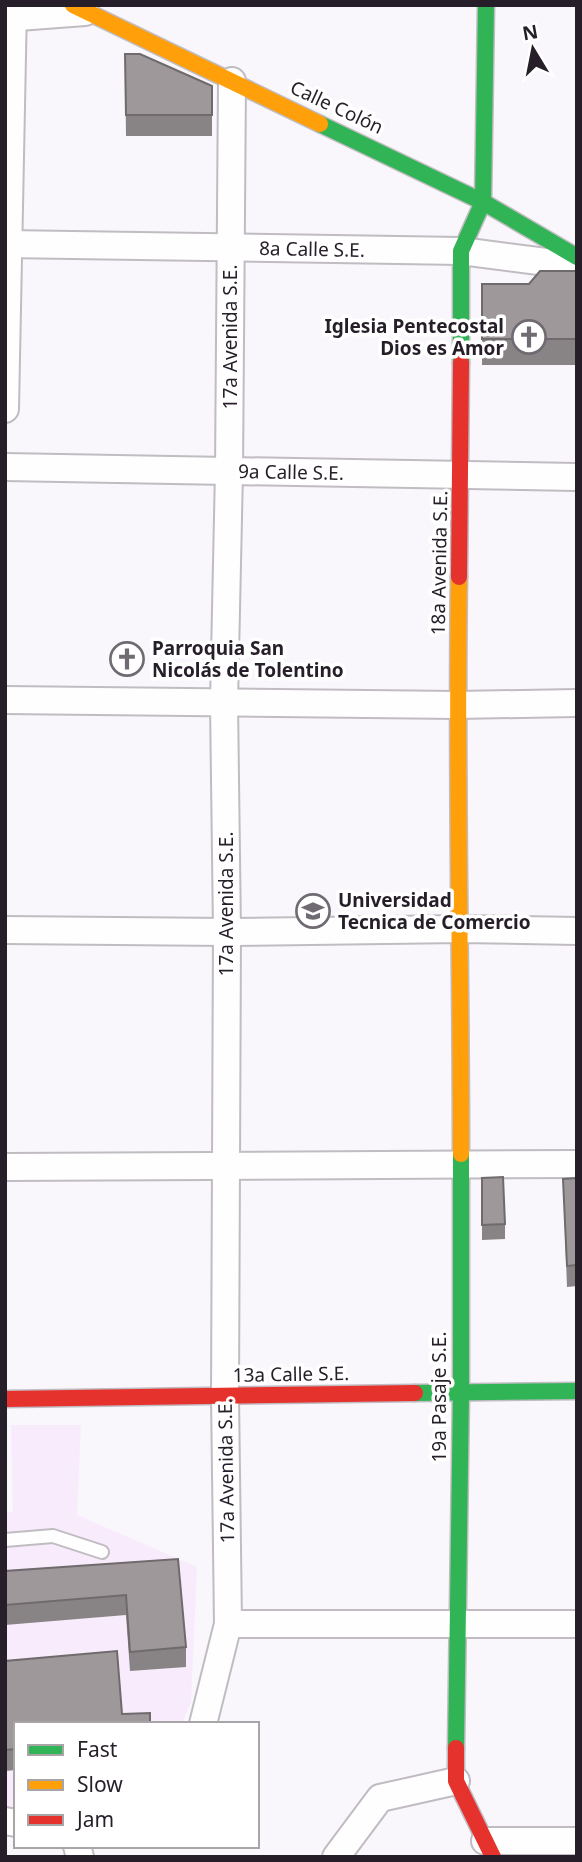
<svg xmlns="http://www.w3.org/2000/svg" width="582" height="1862" viewBox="0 0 582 1862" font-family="'Noto Sans',sans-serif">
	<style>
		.built { fill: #f8ecfc }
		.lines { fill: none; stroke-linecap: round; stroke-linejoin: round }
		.lane-casing { stroke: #c0bcc2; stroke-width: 16 }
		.street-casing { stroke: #c0bcc2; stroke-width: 30 }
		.fast-casing { stroke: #c0bcc2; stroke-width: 19 }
		.slow-casing { stroke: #c0bcc2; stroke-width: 19 }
		.jam-casing { stroke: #c0bcc2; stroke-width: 19 }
		.lane { stroke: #fefefe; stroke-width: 12 }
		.street { stroke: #fefefe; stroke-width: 26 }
		.fast { stroke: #30b455; stroke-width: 16 }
		.slow { stroke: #ff9f0a; stroke-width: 16 }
		.jam { stroke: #e5322d; stroke-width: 16 }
		.wall { fill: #888385 }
		.building { fill: #9e989b; stroke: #6f6a6c; stroke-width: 2 }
		.labels { text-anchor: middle; stroke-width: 7; stroke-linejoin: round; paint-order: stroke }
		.street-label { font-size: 19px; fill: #261e28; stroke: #fff }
		.poi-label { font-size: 19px; font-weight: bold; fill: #261e28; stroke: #fff; text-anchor: start }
	</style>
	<rect width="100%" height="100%" fill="#f9f7fb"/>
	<polygon class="built" points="11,1425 81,1425 77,1515 197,1567 191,1702 182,1724 16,1724 16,1808 5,1808 5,1512 13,1512"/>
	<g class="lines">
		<g class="lane-casing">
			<polyline id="lane" points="5,1540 53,1536 102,1552"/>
		</g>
		<g class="street-casing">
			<g id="street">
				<polyline points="5,18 85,12"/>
				<polyline points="5,244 461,251 577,266"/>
				<polyline points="5,409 13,5"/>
				<polyline points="5,467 577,477"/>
				<polyline points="5,700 457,705 577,703"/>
				<polyline points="5,930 227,932 461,929 577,931"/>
				<polyline points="5,1167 577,1164"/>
				<polyline points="228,1624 577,1624"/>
				<polyline points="203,1724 228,1624 225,1396 227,932 224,702 229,471 232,81"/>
				<polyline points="5,1821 16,1823"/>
				<polyline points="485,1841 577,1841"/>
				<polyline points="77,1846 80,1857"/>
				<polyline points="336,1857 380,1798 456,1781"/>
			</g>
		</g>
		<g class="fast-casing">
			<g id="fast">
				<polyline points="320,124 483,202 577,257"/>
				<polyline points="461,363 461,251 483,202 486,5"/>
				<polyline points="415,1393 577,1391"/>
				<polyline points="456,1748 461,1393 461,1154"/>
			</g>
		</g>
		<g class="slow-casing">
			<g id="slow">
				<polyline points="73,5 320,124"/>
				<path d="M459,577C456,769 461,962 461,1154"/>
			</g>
		</g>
		<g class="jam-casing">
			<g id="jam">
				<polyline points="459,577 461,363"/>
				<polyline points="5,1399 415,1393"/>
				<polyline points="456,1748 456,1781 493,1857"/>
			</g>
		</g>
		<use href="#lane" class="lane"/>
		<use href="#street" class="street"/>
		<use href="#fast" class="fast"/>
		<use href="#slow" class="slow"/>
		<use href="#jam" class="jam"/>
	</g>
	<g class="wall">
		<polygon points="125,54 212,86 212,136 126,136"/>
		<polygon points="577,271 577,365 482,365 482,284 529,284"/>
		<polygon points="482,1178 505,1224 505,1239 482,1240"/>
		<polygon points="577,1178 577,1286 567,1287 563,1179"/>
		<polygon points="178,1559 186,1647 186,1667 130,1671 126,1615 5,1625 5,1571"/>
		<polygon points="5,1661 16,1724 16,1770 5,1771"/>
	</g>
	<g class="building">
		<polygon points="125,54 140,54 212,86 212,115 126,115"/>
		<polygon points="540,271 577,271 577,339 482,339 482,284 529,284"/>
		<polygon points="503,1177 505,1224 482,1225 482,1178"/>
		<polygon points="577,1178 577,1265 567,1266 563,1179"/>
		<polygon points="178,1559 186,1647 130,1652 126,1595 5,1605 5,1571"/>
		<polygon points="117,1651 122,1714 150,1713 150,1724 16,1724 16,1749 5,1750 5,1661"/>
	</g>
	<defs>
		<g id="church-ring" transform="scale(1.75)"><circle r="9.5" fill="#fff" stroke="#706a72" stroke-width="1.5"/><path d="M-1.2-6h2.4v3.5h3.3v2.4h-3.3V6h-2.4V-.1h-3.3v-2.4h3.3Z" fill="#706a72"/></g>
		<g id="university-ring" transform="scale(1.75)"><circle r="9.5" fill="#fff" stroke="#706a72" stroke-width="1.5"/><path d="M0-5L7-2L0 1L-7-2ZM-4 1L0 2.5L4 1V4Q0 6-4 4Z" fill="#706a72"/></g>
	</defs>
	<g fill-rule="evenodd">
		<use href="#church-ring" x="529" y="337"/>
		<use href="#church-ring" x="127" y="659"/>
		<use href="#university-ring" x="313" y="911"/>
	</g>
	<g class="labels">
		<g class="street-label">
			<text transform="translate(337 107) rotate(25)" y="7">Calle Colón</text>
			<text transform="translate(312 249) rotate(1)" y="7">8a Calle S.E.</text>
			<text transform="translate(230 337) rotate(-90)" y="7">17a Avenida S.E.</text>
			<text transform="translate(291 472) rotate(1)" y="7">9a Calle S.E.</text>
			<text transform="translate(439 563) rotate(-89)" y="7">18a Avenida S.E.</text>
			<text transform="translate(226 904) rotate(-90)" y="7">17a Avenida S.E.</text>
			<text transform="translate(291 1374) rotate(-1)" y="7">13a Calle S.E.</text>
			<text transform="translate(439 1397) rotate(-90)" y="7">19a Pasaje S.E.</text>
			<text transform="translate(226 1471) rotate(-91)" y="7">17a Avenida S.E.</text>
		</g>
		<g class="poi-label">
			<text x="504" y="333" text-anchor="end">Iglesia Pentecostal<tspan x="504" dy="22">Dios es Amor</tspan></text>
			<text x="152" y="655">Parroquia San<tspan x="152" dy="22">Nicolás de Tolentino</tspan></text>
			<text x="338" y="907">Universidad<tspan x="338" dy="22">Tecnica de Comercio</tspan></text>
		</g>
	</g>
	<rect width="582" height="1862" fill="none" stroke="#261e28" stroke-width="14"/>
	<rect x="14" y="1722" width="245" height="126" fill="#ffffff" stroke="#a8a5a9" stroke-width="2"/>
	<rect x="28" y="1745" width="35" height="10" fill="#30b455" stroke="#a8a5a9" stroke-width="2"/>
	<text x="77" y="1757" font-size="21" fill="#261e28">Fast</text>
	<rect x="28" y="1780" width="35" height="10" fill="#ff9f0a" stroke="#a8a5a9" stroke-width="2"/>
	<text x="77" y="1792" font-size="21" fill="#261e28">Slow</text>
	<rect x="28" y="1815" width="35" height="10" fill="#e5322d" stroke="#a8a5a9" stroke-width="2"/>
	<text x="77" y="1827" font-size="21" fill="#261e28">Jam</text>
	<g transform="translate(533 49) rotate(350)" stroke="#ffffff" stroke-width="5" paint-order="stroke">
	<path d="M0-5L12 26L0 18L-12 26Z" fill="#261e28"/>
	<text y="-10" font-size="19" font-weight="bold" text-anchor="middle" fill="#261e28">N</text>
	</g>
</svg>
